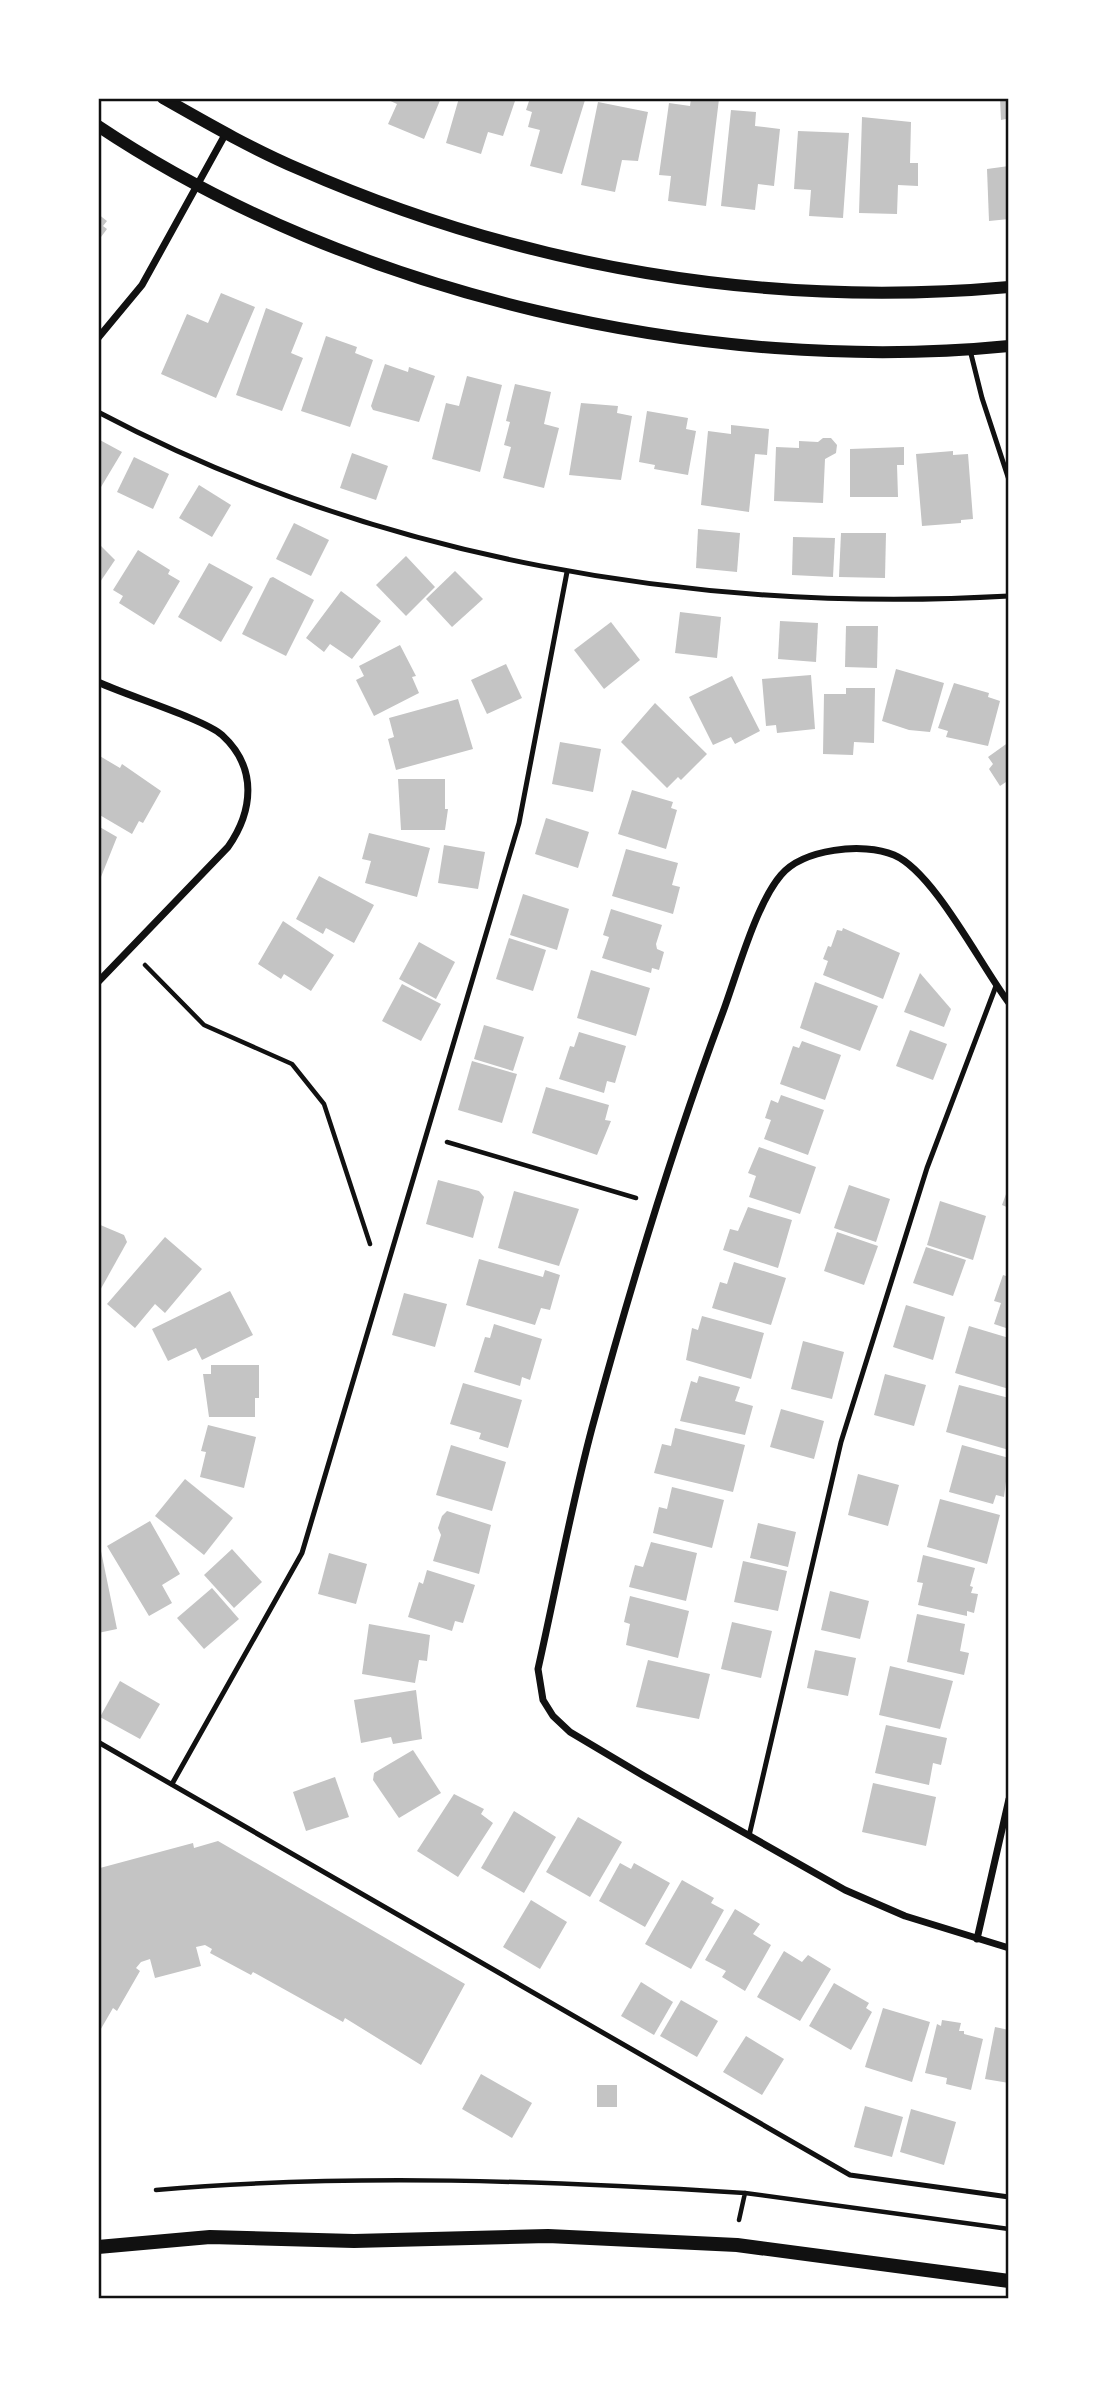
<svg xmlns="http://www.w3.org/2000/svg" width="1107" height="2397" viewBox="0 0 1107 2397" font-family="'Alegreya Sans',sans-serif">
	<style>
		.building { fill: #c4c4c4 }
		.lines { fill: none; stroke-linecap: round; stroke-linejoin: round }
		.path { stroke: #111; stroke-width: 4.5 }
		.service { stroke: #111; stroke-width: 5 }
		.minor { stroke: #111; stroke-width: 7 }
		.tertiary { stroke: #111; stroke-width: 12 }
		.secondary { stroke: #111; stroke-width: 14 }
		.neatline { fill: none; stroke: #111; stroke-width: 2.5 }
	</style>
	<rect width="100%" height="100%" fill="#fff"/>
	<g class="building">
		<polygon points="384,98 441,98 424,139 388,124 397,104"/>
		<polygon points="459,98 516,98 503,136 488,132 481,154 446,143"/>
		<polygon points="530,98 585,100 562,174 530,166 540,130 528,127 532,112 526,110"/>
		<polygon points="691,98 719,99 706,206 668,201 671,176 659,175 669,103 690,106"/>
		<polygon points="1000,98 1009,98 1009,136 1006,119 1001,120"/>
		<polygon points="598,102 648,112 638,161 622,160 615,192 581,185"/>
		<polygon points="731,110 756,112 755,126 780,129 774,186 758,184 755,210 721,206"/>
		<polygon points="862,117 911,122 910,163 918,163 918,186 898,185 897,214 859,213"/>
		<polygon points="798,131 849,133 843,218 809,216 811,190 794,189"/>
		<polygon points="1009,166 1009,219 989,221 987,169"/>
		<polygon points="98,214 107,221 103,226 107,229 98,241"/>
		<polygon points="221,293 255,307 216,398 161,374 187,314 208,323"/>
		<polygon points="266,308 303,323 291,353 303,358 282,411 236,395"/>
		<polygon points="326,336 357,347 355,353 373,360 350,427 301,411"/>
		<polygon points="385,364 408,372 409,367 435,376 419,422 373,410 371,406"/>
		<polygon points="467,376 502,385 480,472 432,459 446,403 459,406"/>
		<polygon points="515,384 551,392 544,424 559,428 544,488 503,478 511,447 504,445 510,422 506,421"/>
		<polygon points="581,403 618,406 617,413 632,416 621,480 569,475"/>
		<polygon points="647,411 688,418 686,429 696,431 688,475 654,469 655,465 639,462"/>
		<polygon points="731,425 769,429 767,455 755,454 749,512 701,505 708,431 731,434"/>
		<polygon points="823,438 831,438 837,445 836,453 825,459 823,503 774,501 776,447 799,448 799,441 818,442"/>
		<polygon points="98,439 122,452 101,487 98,485"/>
		<polygon points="904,447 904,465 897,465 898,497 850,497 850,449"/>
		<polygon points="953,451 953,455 968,454 973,519 961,520 961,523 922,526 916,454"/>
		<polygon points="352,453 388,466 376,500 340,488"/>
		<polygon points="134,457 169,474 153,509 117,492"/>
		<polygon points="199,485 231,505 212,537 179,518"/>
		<polygon points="294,523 329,540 311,576 276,559"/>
		<polygon points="698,529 740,533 737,572 696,568"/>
		<polygon points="841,533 886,533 885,578 839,577"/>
		<polygon points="793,537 835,538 833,577 792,575"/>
		<polygon points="98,543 115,560 98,585"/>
		<polygon points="138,550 170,570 168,574 180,581 154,625 119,603 123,596 113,590"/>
		<polygon points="406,556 435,587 406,616 376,585"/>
		<polygon points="209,563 253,587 221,642 178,617"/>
		<polygon points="455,571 483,599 452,627 426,599"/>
		<polygon points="273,577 314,600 286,656 242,634 270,578"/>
		<polygon points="341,591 381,621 352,659 330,644 324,652 306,638"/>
		<polygon points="680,612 721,617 717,658 675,653"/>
		<polygon points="780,621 818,623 816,662 778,659"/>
		<polygon points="611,622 640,660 604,689 574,650"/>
		<polygon points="846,626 878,626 877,668 845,667"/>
		<polygon points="400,645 416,676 412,677 419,693 374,716 356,680 364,676 359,666"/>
		<polygon points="506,664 522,698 487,714 471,680"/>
		<polygon points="896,669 944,683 930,732 909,730 882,721"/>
		<polygon points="811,675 815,729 777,733 776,725 766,726 762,679"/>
		<polygon points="732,676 760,731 735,744 731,737 713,745 689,697"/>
		<polygon points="954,683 989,693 988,697 1000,701 988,746 946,737 948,731 938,728"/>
		<polygon points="846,688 875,688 874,743 854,742 853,755 823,754 824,694 846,694"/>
		<polygon points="458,699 473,749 396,770 388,739 394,737 389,718"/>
		<polygon points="655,703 707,754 681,780 678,777 667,788 621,742"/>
		<polygon points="560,742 601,749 593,792 552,784"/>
		<polygon points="1009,742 1009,787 1006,782 1000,786 989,769 993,764 988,757"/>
		<polygon points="98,755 120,768 122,764 161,791 143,823 139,821 132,834 98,814"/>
		<polygon points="398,779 445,779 445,809 448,809 445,830 401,830"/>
		<polygon points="632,790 673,802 671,808 677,810 666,849 618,834"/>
		<polygon points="546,818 589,832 578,868 535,854"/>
		<polygon points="98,826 117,837 101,877 98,875"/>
		<polygon points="369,833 430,848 417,897 365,883 371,861 362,859"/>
		<polygon points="444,845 485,852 478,889 438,883"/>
		<polygon points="626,849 678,863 672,885 680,887 673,914 612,896"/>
		<polygon points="319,876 374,905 354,943 326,928 323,934 296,919"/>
		<polygon points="523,894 569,909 557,950 510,935"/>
		<polygon points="611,909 662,925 656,944 657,949 664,952 659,970 652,968 651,973 602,958 609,937 603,935"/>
		<polygon points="283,921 334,955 311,991 284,974 281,979 258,964"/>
		<polygon points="843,928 900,953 883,999 823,975 828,961 823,959 828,946 831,947 837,930 842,931"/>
		<polygon points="509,938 546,950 533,991 496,979"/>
		<polygon points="419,942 455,962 436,999 399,979"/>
		<polygon points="591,970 650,988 636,1036 577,1018"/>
		<polygon points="920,973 951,1009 944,1027 904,1012"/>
		<polygon points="815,982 878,1006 860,1051 800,1028"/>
		<polygon points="402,984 441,1004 421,1041 382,1021"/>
		<polygon points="484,1025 524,1037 513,1071 474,1059"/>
		<polygon points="910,1030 947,1044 933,1080 896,1066"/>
		<polygon points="579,1032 626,1046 615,1083 607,1081 604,1093 559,1079 570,1046 574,1047"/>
		<polygon points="802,1041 841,1055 825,1100 780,1084 793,1046 799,1048"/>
		<polygon points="472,1061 517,1074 502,1123 458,1110"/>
		<polygon points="546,1087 609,1105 605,1120 611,1121 597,1155 532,1133"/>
		<polygon points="781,1095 824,1110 808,1155 764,1139 771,1120 765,1118 771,1100 778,1103"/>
		<polygon points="759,1147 816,1167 800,1214 749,1197 756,1176 748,1173"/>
		<polygon points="438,1180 479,1191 484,1197 473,1238 426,1224"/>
		<polygon points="849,1185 890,1199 876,1242 834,1228"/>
		<polygon points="1009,1186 1009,1208 1002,1205"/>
		<polygon points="514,1191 579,1209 559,1266 498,1248"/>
		<polygon points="940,1201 986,1216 973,1260 927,1245"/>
		<polygon points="748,1207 792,1220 778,1268 723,1250 730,1229 738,1231"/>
		<polygon points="98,1224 124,1235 127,1242 98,1294"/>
		<polygon points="837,1232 878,1246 864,1285 824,1271"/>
		<polygon points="165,1237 202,1269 165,1313 155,1304 135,1328 107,1304"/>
		<polygon points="926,1247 966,1260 953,1296 913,1283"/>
		<polygon points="479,1259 543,1277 545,1270 560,1275 550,1310 541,1308 535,1325 466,1305"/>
		<polygon points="734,1262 786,1278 771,1325 712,1308 720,1282 727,1284"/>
		<polygon points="1003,1275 1009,1277 1009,1329 994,1324 1001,1303 994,1301"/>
		<polygon points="230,1291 253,1335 202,1360 196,1348 168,1361 152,1329"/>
		<polygon points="404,1293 447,1304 435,1347 392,1335"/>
		<polygon points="906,1305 945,1317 933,1360 893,1347"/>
		<polygon points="702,1316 764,1333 751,1379 686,1360 692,1328 698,1330"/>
		<polygon points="494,1324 542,1339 530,1380 522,1377 520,1386 474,1372 485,1337 490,1338"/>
		<polygon points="969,1326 1009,1338 1009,1389 955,1373"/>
		<polygon points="803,1341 844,1352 832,1399 791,1389"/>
		<polygon points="211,1365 259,1365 259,1398 255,1398 255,1417 209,1417 203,1374 211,1374"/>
		<polygon points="885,1374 926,1385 914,1426 874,1415"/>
		<polygon points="699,1376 740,1387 735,1401 753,1406 745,1435 680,1421 691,1381 697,1383"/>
		<polygon points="463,1383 522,1400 508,1448 479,1439 481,1433 450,1424"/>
		<polygon points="959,1385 1009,1398 1009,1450 946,1432"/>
		<polygon points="781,1409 824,1421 814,1459 770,1447"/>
		<polygon points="208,1425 256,1437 244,1488 200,1477 206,1452 201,1451"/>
		<polygon points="675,1428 745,1445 733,1492 654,1473 662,1444 671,1446"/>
		<polygon points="451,1445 506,1462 492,1511 436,1495"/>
		<polygon points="962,1445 1009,1458 1004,1497 996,1495 993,1504 949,1492"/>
		<polygon points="858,1474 899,1485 888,1526 848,1515"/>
		<polygon points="185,1479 233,1518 204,1555 155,1516"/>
		<polygon points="672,1487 724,1500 712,1548 653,1533 659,1507 667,1509"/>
		<polygon points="940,1499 1000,1515 987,1564 927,1547"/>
		<polygon points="447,1511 491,1525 479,1574 433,1561 441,1535 438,1528 442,1516"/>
		<polygon points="150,1521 180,1574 162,1585 172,1603 149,1616 107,1546"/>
		<polygon points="758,1523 796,1532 788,1567 750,1558"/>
		<polygon points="651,1542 697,1553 686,1601 629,1587 635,1565 643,1567"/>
		<polygon points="232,1549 262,1582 234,1608 204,1575"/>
		<polygon points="101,1551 117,1629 98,1633 98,1552"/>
		<polygon points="329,1553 367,1564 356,1604 318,1594"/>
		<polygon points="923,1555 975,1568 970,1586 973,1587 971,1593 978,1594 974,1613 967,1611 967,1616 918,1605 923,1583 917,1582"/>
		<polygon points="743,1561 787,1571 778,1611 734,1602"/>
		<polygon points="427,1570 475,1585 463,1623 455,1621 452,1631 408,1617 419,1582 423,1584"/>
		<polygon points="212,1588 239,1619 204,1649 177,1618"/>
		<polygon points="830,1591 869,1601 860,1639 821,1630"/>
		<polygon points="630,1596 689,1611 678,1658 626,1645 630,1624 624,1622"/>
		<polygon points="917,1614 965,1624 960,1651 969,1653 964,1675 907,1662"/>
		<polygon points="732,1622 772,1631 761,1678 721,1669"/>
		<polygon points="369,1624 430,1635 427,1661 419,1660 415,1683 362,1674"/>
		<polygon points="815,1650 856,1658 848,1696 807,1688"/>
		<polygon points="648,1660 710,1674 699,1719 636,1707"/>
		<polygon points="890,1666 953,1681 940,1729 879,1715"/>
		<polygon points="120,1681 160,1704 140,1739 100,1717"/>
		<polygon points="416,1690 422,1739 393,1744 391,1737 361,1743 354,1700"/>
		<polygon points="886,1725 947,1738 941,1765 933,1763 929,1785 875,1773"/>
		<polygon points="413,1750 441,1793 399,1818 373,1780 374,1773"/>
		<polygon points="335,1777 349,1817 306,1831 293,1792"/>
		<polygon points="873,1783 936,1797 926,1846 862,1832"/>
		<polygon points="454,1794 484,1809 481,1814 493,1823 458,1877 417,1851"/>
		<polygon points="514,1811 556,1837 524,1893 481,1868"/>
		<polygon points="578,1817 622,1842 590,1897 546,1872"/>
		<polygon points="218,1841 465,1984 421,2065 345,2018 343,2022 253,1972 251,1975 210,1953 212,1949 205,1945 196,1947 201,1966 155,1978 150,1959 141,1962 136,1968 140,1971 117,2011 113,2008 98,2034 100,1868 193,1843 194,1848"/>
		<polygon points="620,1863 631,1869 634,1863 670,1883 645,1927 599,1901"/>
		<polygon points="682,1880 714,1898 711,1903 724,1910 691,1969 645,1944"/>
		<polygon points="531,1900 567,1922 540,1969 503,1947"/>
		<polygon points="735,1909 760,1924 753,1934 771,1945 745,1991 722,1977 726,1971 705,1960"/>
		<polygon points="784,1951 802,1962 808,1955 831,1969 800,2021 757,1997"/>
		<polygon points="641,1982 673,2002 654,2035 621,2016"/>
		<polygon points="834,1983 869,2003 866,2008 872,2012 851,2050 809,2026"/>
		<polygon points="681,2000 718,2021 697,2057 660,2036"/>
		<polygon points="883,2008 930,2022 912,2082 865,2067"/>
		<polygon points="942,2020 961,2023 959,2031 964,2031 964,2034 983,2039 971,2090 946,2084 947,2078 925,2073 937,2024 941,2026"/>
		<polygon points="995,2027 1009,2030 1009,2083 985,2079"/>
		<polygon points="746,2036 784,2059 762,2095 723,2072"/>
		<polygon points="481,2074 532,2103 512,2138 462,2109"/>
		<rect x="597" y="2085" width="20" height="22"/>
		<polygon points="865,2106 903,2117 892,2157 854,2147"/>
		<polygon points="911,2109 956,2122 944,2165 900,2152"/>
	</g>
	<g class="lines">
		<g class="path">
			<polyline points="145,965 204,1025 292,1064 324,1104 370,1244"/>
			<polyline points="447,1142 636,1198"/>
			<path d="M156,2190C352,2173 550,2181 745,2193L739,2220"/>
			<polyline points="745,2193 1009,2229"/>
		</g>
		<g class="service">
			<polyline points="970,350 982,398 1009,480"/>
			<path d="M98,412C376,559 697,614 1009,596"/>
			<polyline points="98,1742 850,2175 1009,2197"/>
			<polyline points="172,1784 302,1553 519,823 567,572"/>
			<polyline points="749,1836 841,1442 927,1168 996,986"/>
		</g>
		<g class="minor">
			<polyline points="98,338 142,285 226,133"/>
			<path d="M98,682C125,695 204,719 222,735C258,768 253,811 228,847L98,982"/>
			<path d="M1009,1003C981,966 934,872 894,855C863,842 803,849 781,875C756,904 737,974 723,1012C672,1148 630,1288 592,1428C571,1507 556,1589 538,1669L543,1700L553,1716L570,1732L644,1776L845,1890L905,1916L1009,1948"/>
			<polyline points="977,1939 1009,1799"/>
		</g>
		<g class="tertiary">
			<path d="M163,98C207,123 252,149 299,169C522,267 766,309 1009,287"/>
			<path d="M98,126C351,295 708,376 1009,346"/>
		</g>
		<polyline class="secondary" points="98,2247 210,2237 354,2241 548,2236 737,2245 1009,2281"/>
	</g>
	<rect width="1107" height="2397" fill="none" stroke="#ffffff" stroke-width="200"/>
	<rect x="100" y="100" width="907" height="2197" class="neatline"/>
</svg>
